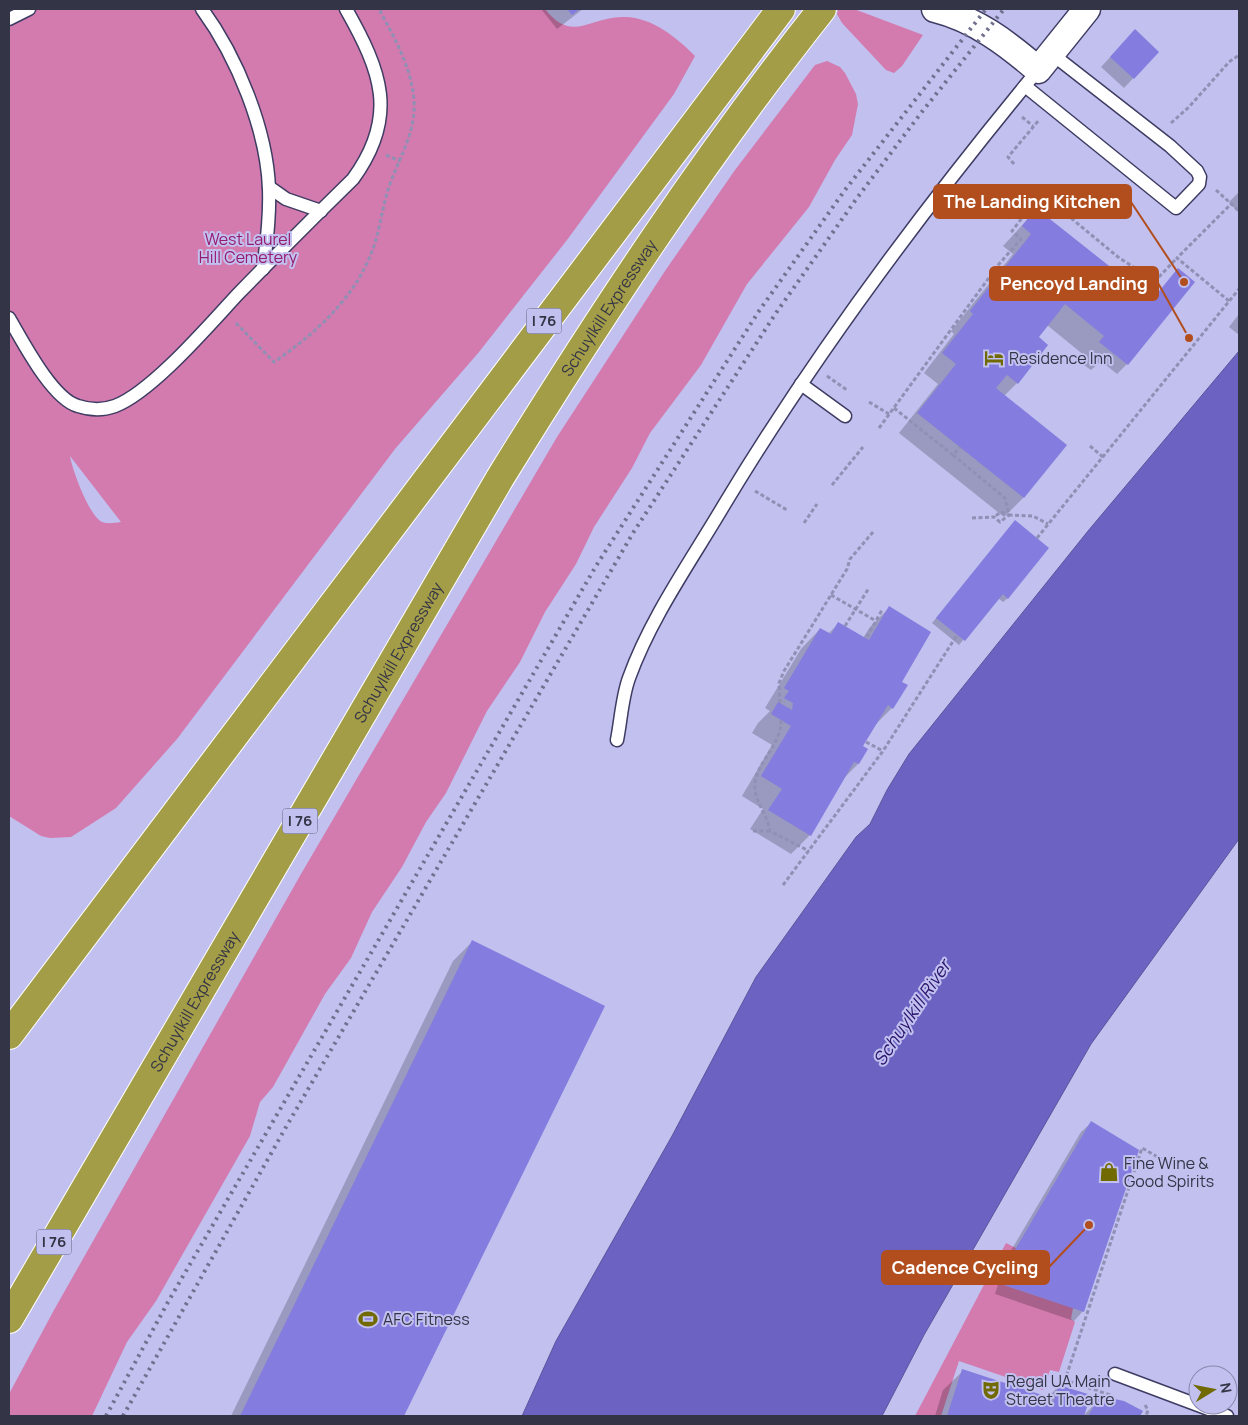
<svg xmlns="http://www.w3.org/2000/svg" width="1248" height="1425" viewBox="0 0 1248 1425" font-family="Manrope,sans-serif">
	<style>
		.green { fill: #d37aae; fill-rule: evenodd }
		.water { fill: #6c62c1; stroke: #5b549c }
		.shadow { fill: #0003 }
		.building { fill: #847cde }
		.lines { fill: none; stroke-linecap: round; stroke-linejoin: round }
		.service-casing { stroke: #3e3c63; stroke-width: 15 }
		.minor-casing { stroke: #3e3c63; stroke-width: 29 }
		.motorway-casing { stroke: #fff; stroke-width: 30 }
		.path { stroke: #908fb4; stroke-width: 3; stroke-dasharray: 4 2.5; stroke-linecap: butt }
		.service { stroke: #fff; stroke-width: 12 }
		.minor { stroke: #fff; stroke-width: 26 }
		.motorway { stroke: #a39d47; stroke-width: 28 }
		.rail { stroke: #70708f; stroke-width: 4; stroke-dasharray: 2.5 5; stroke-linecap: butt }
		.labels { text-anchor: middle; stroke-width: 4; stroke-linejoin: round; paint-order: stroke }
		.shield { fill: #c1c0ef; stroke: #5e5e79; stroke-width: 1 }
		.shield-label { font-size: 15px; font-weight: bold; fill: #343447 }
		.park-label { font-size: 16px; fill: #951b6d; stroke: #c1c0ef }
		.street-label { font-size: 16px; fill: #343447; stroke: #c1c0ef }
		.poi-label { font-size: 16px; fill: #343447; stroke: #c1c0ef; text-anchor: start }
		.water-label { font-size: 18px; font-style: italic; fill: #2a146b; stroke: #c1c0ef }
		.leader { fill: none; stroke: #b24e1e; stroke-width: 2 }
		.callout-dot { fill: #b24e1e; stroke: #c1c0ef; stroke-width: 2 }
		.callout { fill: #b24e1e; stroke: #b24e1e; stroke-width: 2 }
		.callout-label { font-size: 18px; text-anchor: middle; font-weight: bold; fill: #fff }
	</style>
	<rect width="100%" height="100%" fill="#c1c0ef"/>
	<g class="green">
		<path d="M9,9H545C572,43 588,18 622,17C649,15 678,38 695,56L674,94L567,240L479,352L395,449L177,739L116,808L71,837L50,838L41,836L9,816ZM70,456L121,522C115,523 107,524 102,522C89,516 72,469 70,456Z"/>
		<polygon points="838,9 854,9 923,35 902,66 894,73 886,70 842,23 837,14"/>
		<polygon points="827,61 840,67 845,73 856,94 858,104 852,135 835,160 809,207 747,284 701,365 650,433 632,468 594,527 576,564 545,612 520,662 487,711 446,793 426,822 402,867 372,912 351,958 325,994 273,1087 260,1102 250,1136 156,1301 127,1342 92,1416 9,1416 9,1394 54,1310 301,874 557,437 665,271 735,170 815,65"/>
		<polygon points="1006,1243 1016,1248 1004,1285 1073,1308 1071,1319 1075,1322 1059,1372 1050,1370 1043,1390 959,1361 941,1416 915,1416"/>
	</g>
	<polygon class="water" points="1239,351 1239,839 1091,1044 924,1335 882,1416 522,1416 556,1341 672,1136 756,977 856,837 870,824 887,790 909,754 1088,531"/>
	<g class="shadow">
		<polygon points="541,9 583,9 557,29"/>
		<polygon points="1125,41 1158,52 1124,88 1101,67"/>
		<polygon points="1239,192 1239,213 1229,202"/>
		<polygon points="1036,210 1151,301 1178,270 1127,364 1117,374 1101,361 1091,370 1080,362 1085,356 1047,325 1037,338 1017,383 1004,396 1065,445 1023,498 1004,517 899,433 938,384 924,373 954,334 951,331 1013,254 1003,246"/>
		<polygon points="1239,314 1239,335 1229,327"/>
		<polygon points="1011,526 1008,598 1003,602 998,598 959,645 932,623"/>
		<polygon points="889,608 900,682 892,708 874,726 862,747 866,749 858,764 844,778 810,835 791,854 750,829 763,809 742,796 772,745 752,733 758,723 770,711 765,708 801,649 820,629 828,634 839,623 863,638 870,627"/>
		<polygon points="472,942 603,1006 403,1416 231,1416 453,961"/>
		<polygon points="1091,1123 1083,1311 1074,1321 995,1294 1006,1259 1081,1132"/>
		<polygon points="963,1371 1041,1404 1059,1386 1083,1416 1101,1398 1141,1412 1138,1416 935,1416 943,1390"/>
	</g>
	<g class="building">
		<polygon points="567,9 580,9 572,15"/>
		<polygon points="1135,29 1159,52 1134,79 1110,57"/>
		<polygon points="1036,208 1152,300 1178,268 1195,282 1128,365 1099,342 1104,336 1065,304 1039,337 1048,345 1018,384 1007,375 996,388 1067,445 1024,498 917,413 956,364 942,353 973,314 970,311 1031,234 1022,226"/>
		<polygon points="1015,520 1049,548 1008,599 1003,594 965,641 936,618"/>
		<polygon points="889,606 931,632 902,682 908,685 893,709 888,705 863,746 868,749 859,764 854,762 811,836 768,810 782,789 761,776 791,726 771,714 778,702 792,710 793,703 784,698 789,691 784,688 820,628 831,634 838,622 869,640"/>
		<polygon points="472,940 605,1006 404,1416 240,1416"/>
		<polygon points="1091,1121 1139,1150 1084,1312 1004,1285 1016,1248"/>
		<polygon points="962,1369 1042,1395 1039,1402 1052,1406 1059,1385 1091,1395 1084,1416 947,1416"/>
		<polygon points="1100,1396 1124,1401 1143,1411 1140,1416 1088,1416"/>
	</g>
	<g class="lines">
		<g class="service-casing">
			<g id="service">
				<path d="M202,9C237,57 267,130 269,189C270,216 267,242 263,269"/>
				<polyline points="9,19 29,9"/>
				<polyline points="1025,86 1176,208 1199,184 1200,177 1197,171 1170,146 1052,54"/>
				<polyline points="269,187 286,199 321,211"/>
				<path d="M9,318C22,340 52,399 78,406C90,410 104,410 115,406C152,392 210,324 238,294C276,255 314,217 353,179C399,116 381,71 346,9"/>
				<polyline points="801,384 845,416"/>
				<path d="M617,740C621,720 622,697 629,678C651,617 691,561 724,505C816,352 924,208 1038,70"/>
				<polyline points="1115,1374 1227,1416"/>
			</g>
		</g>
		<g class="minor-casing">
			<path id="minor" d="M935,9C975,19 1007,43 1038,70L1087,9"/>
		</g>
		<g class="motorway-casing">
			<g id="motorway">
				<polyline points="9,1035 781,9"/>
				<path id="s1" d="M9,1319L500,478C600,316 704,158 822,9"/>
			</g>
		</g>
		<g class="path">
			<polyline points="1022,117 1033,126"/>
			<polyline points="1171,123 1189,107 1229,62 1239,55"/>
			<polyline points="386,155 400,161"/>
			<polyline points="1014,164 1008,157 1039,120"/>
			<polyline points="1031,185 1118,257 1155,281 1177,258"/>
			<polyline points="1216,190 1239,211"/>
			<polyline points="1229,301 1177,258 1231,204"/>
			<path d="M236,323L274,362C319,331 358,295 375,243C381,223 383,203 390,184C400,156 416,132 414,101C412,68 394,37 379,9"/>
			<polyline points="827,376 847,390"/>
			<polyline points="869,402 889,414"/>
			<polyline points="894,408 953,455 960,447"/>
			<polyline points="879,428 999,264 1021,239 1012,231 1041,193"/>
			<polyline points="1090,446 1103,457"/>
			<polyline points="953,455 1005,498 1009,515 1033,516 1048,524"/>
			<polyline points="832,485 863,447"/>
			<polyline points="755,491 787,510"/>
			<polyline points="972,518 994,517 1000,522 1009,515 1001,512 994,517"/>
			<polyline points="804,523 817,504"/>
			<polyline points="1037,538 1239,289"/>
			<polyline points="831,595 876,621"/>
			<polyline points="845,626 869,588"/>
			<polyline points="867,637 882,610"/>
			<polyline points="780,703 779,683 784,671 847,569 850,559 873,532"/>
			<path d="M781,720C782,744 756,763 755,784C753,800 768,815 770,831L809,851"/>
			<polyline points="866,742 883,751"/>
			<polyline points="753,831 770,831"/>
			<polyline points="783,885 883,751 957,635"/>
			<polyline points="1110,1395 1065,1380 1142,1148 1175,1167"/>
			<polyline points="1145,1405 1148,1410 1146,1416"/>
		</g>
		<use href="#service" class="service"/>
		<use href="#minor" class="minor"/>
		<use href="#motorway" class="motorway"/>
		<g class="rail">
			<polyline points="106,1416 168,1302 596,566 759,311 845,190 986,9"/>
			<polyline points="123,1416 286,1127 633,533 776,313 857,198 921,113 1004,9"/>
		</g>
	</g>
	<defs>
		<g id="hotel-bare" transform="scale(1.5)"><path d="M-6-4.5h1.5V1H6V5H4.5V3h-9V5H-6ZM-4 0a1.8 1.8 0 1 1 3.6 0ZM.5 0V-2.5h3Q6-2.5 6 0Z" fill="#716a03" stroke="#c1c0ef" stroke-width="2.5" paint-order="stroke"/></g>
		<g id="shop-bare" transform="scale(1.5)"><path d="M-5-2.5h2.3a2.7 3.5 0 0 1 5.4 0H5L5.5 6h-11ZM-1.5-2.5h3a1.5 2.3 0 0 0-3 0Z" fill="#716a03" stroke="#c1c0ef" stroke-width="2.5" paint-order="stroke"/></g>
		<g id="stadium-bare" transform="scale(1.5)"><path d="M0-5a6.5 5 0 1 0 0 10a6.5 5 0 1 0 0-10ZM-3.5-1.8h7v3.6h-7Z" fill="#716a03" stroke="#c1c0ef" stroke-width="2.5" paint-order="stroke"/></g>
		<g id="theatre-bare" transform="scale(1.5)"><path d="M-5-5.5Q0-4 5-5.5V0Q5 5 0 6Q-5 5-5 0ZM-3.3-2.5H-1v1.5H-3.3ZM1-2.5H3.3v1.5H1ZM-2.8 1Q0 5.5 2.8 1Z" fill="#716a03" stroke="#c1c0ef" stroke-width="2.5" paint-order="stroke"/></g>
	</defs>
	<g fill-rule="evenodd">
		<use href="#hotel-bare" x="994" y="358"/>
		<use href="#shop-bare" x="1109" y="1172"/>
		<use href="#stadium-bare" x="368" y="1319"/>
		<use href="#theatre-bare" x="991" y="1390"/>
	</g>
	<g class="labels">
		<g class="shield">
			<rect x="526.5" y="308.5" width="35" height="25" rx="4"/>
			<rect x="282.5" y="808.5" width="35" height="25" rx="4"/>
			<rect x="36.5" y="1229.5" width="35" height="25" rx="4"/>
		</g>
		<g class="shield-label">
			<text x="544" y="326">I 76</text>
			<text x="300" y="826">I 76</text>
			<text x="54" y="1247">I 76</text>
		</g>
		<g class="park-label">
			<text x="248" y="245">West Laurel<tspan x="248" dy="18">Hill Cemetery</tspan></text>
		</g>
		<g class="street-label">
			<text dy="6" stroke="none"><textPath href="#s1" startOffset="1176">Schuylkill Expressway</textPath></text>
			<text dy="6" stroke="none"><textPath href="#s1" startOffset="772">Schuylkill Expressway</textPath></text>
			<text dy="6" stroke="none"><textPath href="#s1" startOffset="368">Schuylkill Expressway</textPath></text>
		</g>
		<g class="poi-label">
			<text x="1009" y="364">Residence Inn</text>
			<text x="1124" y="1169">Fine Wine &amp;<tspan x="1124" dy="18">Good Spirits</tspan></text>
			<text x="383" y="1325">AFC Fitness</text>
			<text x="1006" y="1387">Regal UA Main<tspan x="1006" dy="18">Street Theatre</tspan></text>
		</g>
		<g class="water-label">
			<text transform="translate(912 1013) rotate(-56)" y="6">Schuylkill River</text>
		</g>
	</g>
	<path class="leader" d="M1184 282L1131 202M1189 338L1158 283M1089 1225L1049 1267"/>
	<g class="callout-dot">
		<circle cx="1184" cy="282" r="5"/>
		<circle cx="1189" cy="338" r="5"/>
		<circle cx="1089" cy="1225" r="5"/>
	</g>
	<g class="callout">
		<rect x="934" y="185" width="197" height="33" rx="5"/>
		<rect x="990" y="267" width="168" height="33" rx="5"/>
		<rect x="882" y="1251" width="167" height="33" rx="5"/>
	</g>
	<g class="callout-label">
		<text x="1032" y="208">The Landing Kitchen</text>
		<text x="1074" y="290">Pencoyd Landing</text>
		<text x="965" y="1274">Cadence Cycling</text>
	</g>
	<rect width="1248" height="1425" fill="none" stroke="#343447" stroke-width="20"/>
	<g transform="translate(1213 1390) rotate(80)"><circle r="24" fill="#c1c0ef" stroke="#8988ac"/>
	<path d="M0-4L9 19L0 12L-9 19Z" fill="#716a03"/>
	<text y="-8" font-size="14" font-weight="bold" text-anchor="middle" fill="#343447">N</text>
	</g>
</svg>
